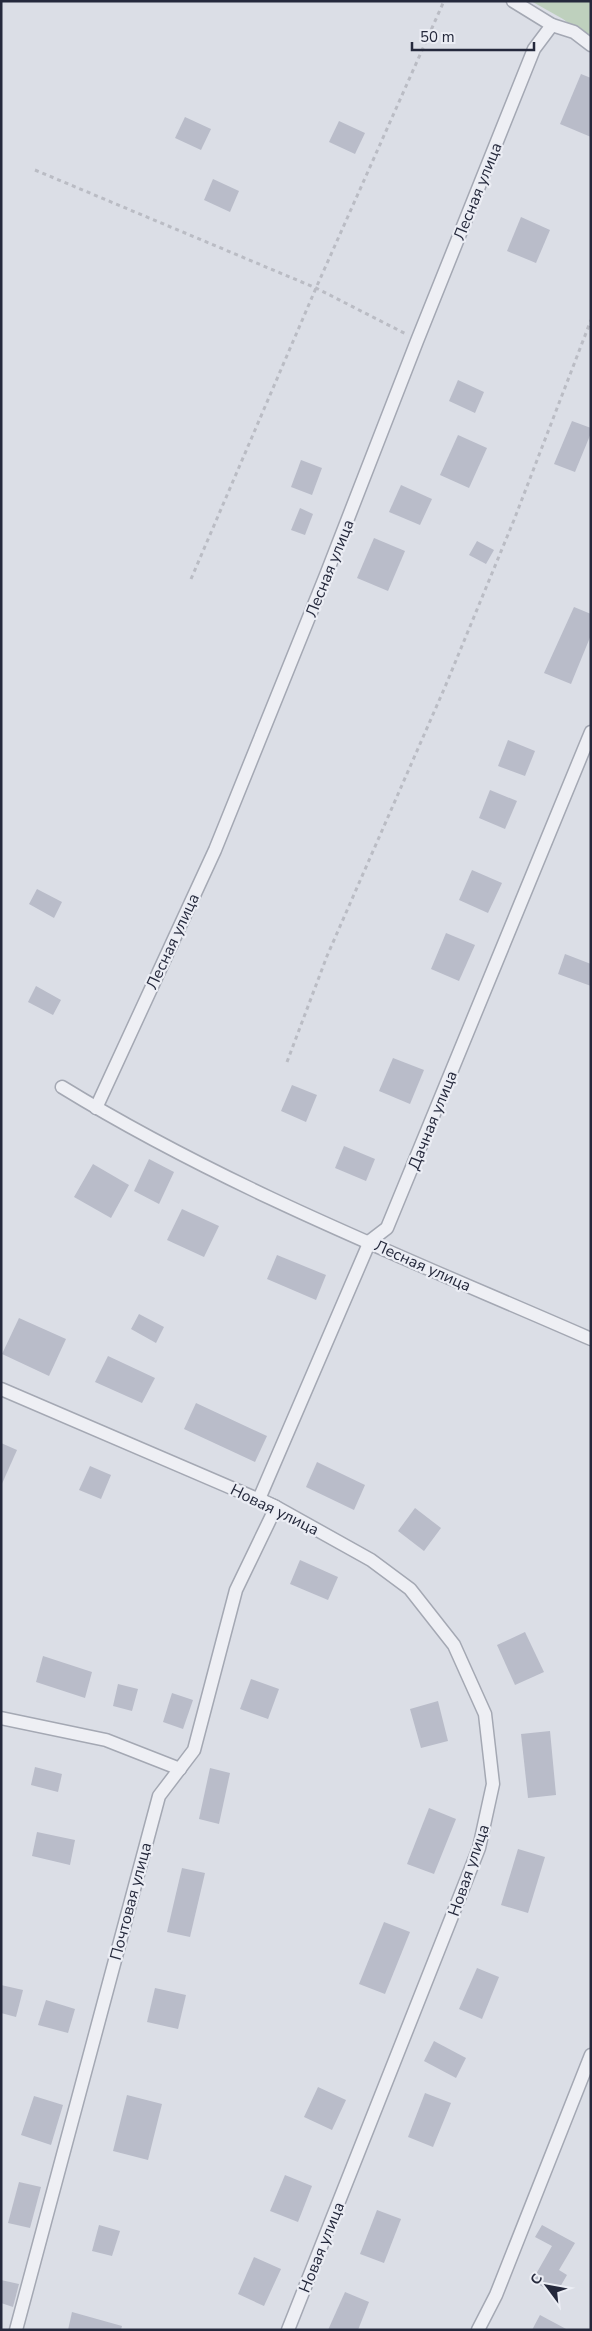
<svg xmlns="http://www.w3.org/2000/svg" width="592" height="2331" viewBox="0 0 592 2331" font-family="'Nunito Sans',sans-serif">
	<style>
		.green { fill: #bed0bd }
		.building { fill: #b9bcc9 }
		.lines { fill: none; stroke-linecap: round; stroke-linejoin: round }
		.street-casing { stroke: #a4a8b3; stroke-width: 15 }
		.path { stroke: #babcc4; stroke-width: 3; stroke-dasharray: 4 4; stroke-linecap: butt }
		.street { stroke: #eeeff4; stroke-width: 12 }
		.labels { text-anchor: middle; stroke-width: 4.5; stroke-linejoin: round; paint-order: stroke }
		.street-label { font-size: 16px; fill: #25293c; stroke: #ebedf4 }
	</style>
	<rect width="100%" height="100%" fill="#dbdee6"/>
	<polygon class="green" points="531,1 591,1 591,40 563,19"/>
	<g class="building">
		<polygon points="581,74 591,78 591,137 560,124"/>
		<polygon points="185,117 211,129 201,150 175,138"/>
		<polygon points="339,121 365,133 355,154 329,142"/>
		<polygon points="213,179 239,191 230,212 204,200"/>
		<polygon points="521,217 550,230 536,263 507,251"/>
		<polygon points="458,380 484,392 475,413 449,401"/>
		<polygon points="572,421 591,428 591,433 575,472 554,464"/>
		<polygon points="458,435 487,448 469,488 440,475"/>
		<polygon points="301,460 322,468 312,495 291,487"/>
		<polygon points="401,485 432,499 420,525 389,512"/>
		<polygon points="300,508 313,514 305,535 291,530"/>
		<polygon points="374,538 405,551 388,591 357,578"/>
		<polygon points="477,541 494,550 486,564 469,555"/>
		<polygon points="574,607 591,614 591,635 571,684 544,673"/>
		<polygon points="508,740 535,751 525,776 498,766"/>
		<polygon points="490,790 517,801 505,829 479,818"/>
		<polygon points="472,870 502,883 488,913 459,900"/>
		<polygon points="37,889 62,902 54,918 29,904"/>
		<polygon points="446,933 475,945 459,981 431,969"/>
		<polygon points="565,954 591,964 591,986 558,974"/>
		<polygon points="36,986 61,1000 53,1015 28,1002"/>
		<polygon points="393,1058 424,1070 410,1104 379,1091"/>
		<polygon points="292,1085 317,1095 306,1122 281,1111"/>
		<polygon points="344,1146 375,1159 366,1181 335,1168"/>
		<polygon points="149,1159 174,1172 159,1204 134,1191"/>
		<polygon points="93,1164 129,1185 111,1218 74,1197"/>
		<polygon points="182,1209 219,1226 204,1257 167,1240"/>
		<polygon points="277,1255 326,1275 316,1300 267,1279"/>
		<polygon points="139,1314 164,1327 156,1343 131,1329"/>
		<polygon points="19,1318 66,1339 49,1376 2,1354"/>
		<polygon points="108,1356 155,1378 142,1403 95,1382"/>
		<polygon points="196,1403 267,1436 255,1462 184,1429"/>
		<polygon points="1,1443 17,1450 1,1486"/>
		<polygon points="317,1462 365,1485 354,1510 306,1487"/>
		<polygon points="90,1466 111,1475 101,1499 79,1490"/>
		<polygon points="415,1508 441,1528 424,1551 398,1531"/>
		<polygon points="300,1560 338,1577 328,1600 290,1584"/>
		<polygon points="525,1632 544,1672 515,1685 497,1645"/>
		<polygon points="43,1656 92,1672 85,1698 36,1682"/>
		<polygon points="251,1679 279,1689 268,1719 240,1709"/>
		<polygon points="118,1684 138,1689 132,1711 113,1706"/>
		<polygon points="172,1693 193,1700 183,1729 163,1722"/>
		<polygon points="438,1701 448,1741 421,1748 410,1709"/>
		<polygon points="550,1731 556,1795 528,1798 521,1734"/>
		<polygon points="35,1767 62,1774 58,1792 31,1785"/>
		<polygon points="210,1768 230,1773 219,1824 199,1819"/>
		<polygon points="429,1808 456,1819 434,1874 407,1864"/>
		<polygon points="37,1832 75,1840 70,1865 32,1856"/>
		<polygon points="518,1849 545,1857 528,1913 501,1905"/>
		<polygon points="182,1868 205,1873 190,1937 167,1932"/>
		<polygon points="384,1922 410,1932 385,1994 359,1984"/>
		<polygon points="477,1968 499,1977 482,2019 459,2009"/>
		<polygon points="1,1985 23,1990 16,2017 1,2013"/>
		<polygon points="155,1988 186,1995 178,2029 147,2022"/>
		<polygon points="46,2000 75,2009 68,2033 38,2025"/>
		<polygon points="434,2041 466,2058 456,2078 424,2061"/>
		<polygon points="318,2087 346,2100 332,2130 304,2117"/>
		<polygon points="425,2093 451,2103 433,2147 408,2137"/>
		<polygon points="127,2095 162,2104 148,2160 113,2151"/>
		<polygon points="34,2096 63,2105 51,2145 21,2135"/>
		<polygon points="285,2175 312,2186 298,2222 270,2211"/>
		<polygon points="19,2182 41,2187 30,2228 8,2223"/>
		<polygon points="377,2210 401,2219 384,2263 360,2254"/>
		<polygon points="99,2225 120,2231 112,2256 92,2251"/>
		<polygon points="542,2225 575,2243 559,2270 567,2275 556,2294 532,2281 552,2246 535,2237"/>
		<polygon points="254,2257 281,2269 264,2306 238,2294"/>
		<polygon points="1,2280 19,2284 13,2307 1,2303"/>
		<polygon points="345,2292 369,2302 358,2330 328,2330"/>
		<polygon points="72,2312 122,2326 121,2330 68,2330"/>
		<polygon points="540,2315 568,2330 532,2330"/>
	</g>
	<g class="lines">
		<g class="street-casing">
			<g id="street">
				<polyline points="513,1 552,25 574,32 591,45"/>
				<path d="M62,1087C228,1189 413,1261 591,1339"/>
				<polyline points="96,1108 215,850 326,575 417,341 534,49 552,25"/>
				<polyline points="1,1389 276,1507 371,1560 410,1589 454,1645 485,1714 493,1784 479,1848 288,2330"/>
				<polyline points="1,1718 106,1740 180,1769"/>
				<polyline points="16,2330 159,1796 194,1750 236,1590 276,1507 259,1499 370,1241 387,1228 591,732"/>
				<polyline points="478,2330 496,2295 591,2055"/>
			</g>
		</g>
		<g class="path">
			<polyline points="35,170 316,288 406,334"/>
			<polyline points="191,579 316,288 444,1"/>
			<polyline points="287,1062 327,956 445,687 514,520 591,320"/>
		</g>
		<use href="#street" class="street"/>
	</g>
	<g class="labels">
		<g class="street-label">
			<text transform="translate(477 191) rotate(-68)" y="6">Лесная улица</text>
			<text transform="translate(329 568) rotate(-68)" y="6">Лесная улица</text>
			<text transform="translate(172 941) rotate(-65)" y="6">Лесная улица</text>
			<text transform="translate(432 1120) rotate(-68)" y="6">Дачная улица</text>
			<text transform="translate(423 1265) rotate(24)" y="6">Лесная улица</text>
			<text transform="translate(275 1509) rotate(26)" y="6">Новая улица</text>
			<text transform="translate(468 1870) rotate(-71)" y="6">Новая улица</text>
			<text transform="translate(130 1901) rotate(-75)" y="6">Почтовая улица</text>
			<text transform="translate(321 2247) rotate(-68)" y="6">Новая улица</text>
		</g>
	</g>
	<rect width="592" height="2331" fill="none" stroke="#25293c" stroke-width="5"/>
	<g transform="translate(547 2286) rotate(302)" stroke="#ebedf4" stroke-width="4" paint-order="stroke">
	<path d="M0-4L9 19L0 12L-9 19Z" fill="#25293c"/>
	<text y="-8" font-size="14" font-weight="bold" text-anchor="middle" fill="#25293c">С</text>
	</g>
	<path d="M412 42v8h122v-8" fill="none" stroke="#25293c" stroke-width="2.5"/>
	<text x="420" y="42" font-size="15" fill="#25293c" stroke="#ebedf4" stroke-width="4" paint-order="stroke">50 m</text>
</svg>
